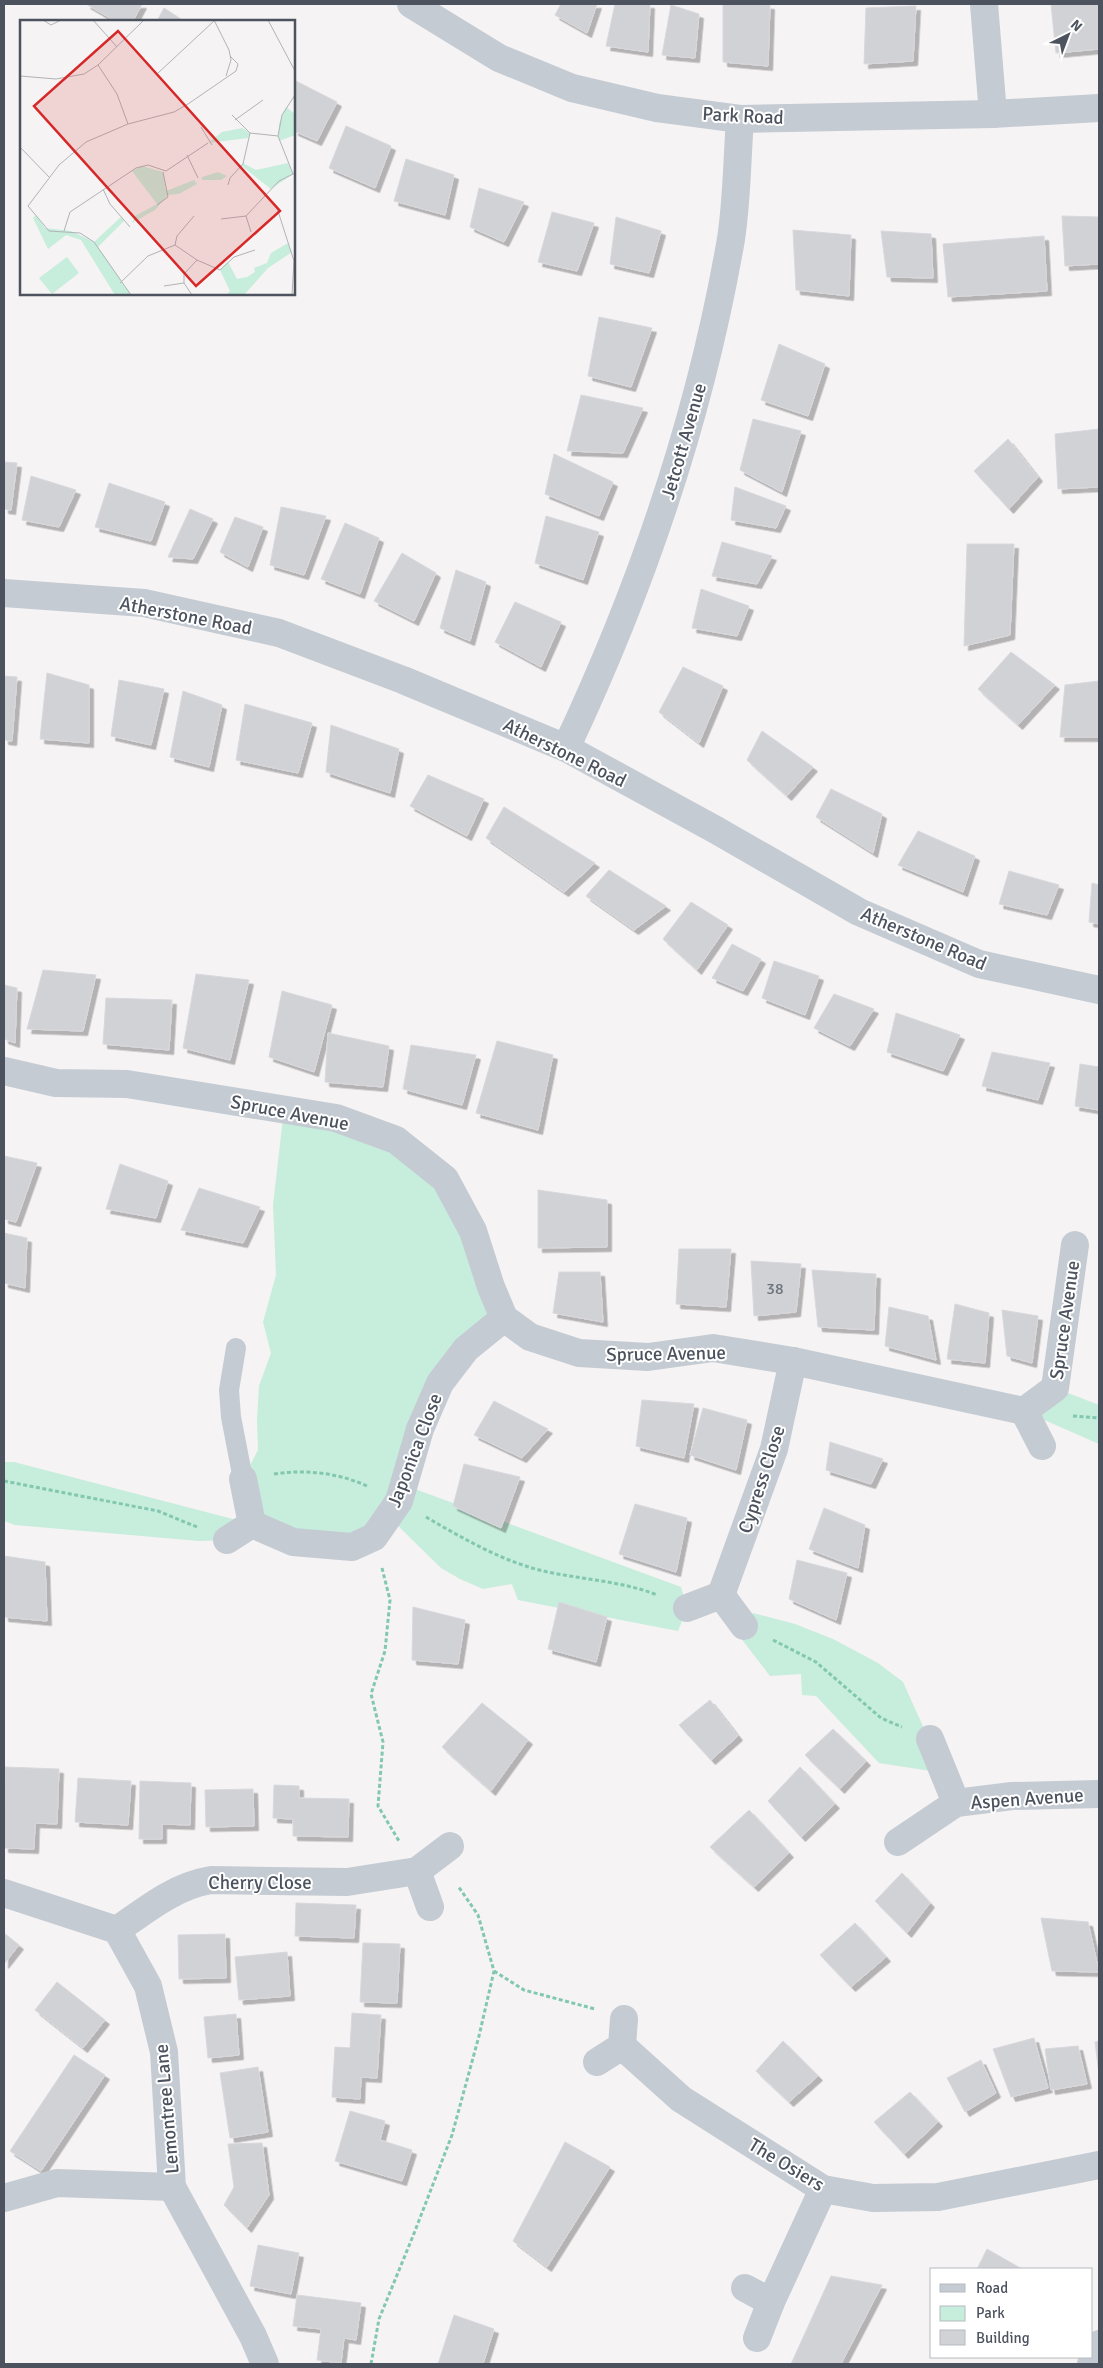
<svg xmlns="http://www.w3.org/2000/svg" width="1103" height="2368" viewBox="0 0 1103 2368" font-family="Signika,sans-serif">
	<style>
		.green { fill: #c7eddc }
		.building { fill: #d0d2d6; stroke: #d8d8dd; filter: url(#shadow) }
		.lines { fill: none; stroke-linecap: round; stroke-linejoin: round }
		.path { stroke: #82c8b0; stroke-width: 3; stroke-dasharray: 4 2.5; stroke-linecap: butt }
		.service { stroke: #c5cbd3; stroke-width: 20 }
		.minor { stroke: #c5cbd3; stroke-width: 28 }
		.tertiary { stroke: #c5cbd3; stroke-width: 28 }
		.labels { text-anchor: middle; stroke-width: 4; stroke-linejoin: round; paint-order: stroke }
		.number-label { font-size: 16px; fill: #6d737d }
		.street-label { font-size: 19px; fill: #4c535f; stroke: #fff }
		.inset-road { fill: none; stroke: #b1b3b8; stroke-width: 1 }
		.view { fill: #d62828; fill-opacity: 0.15; stroke: #d62828; stroke-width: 2.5 }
		.inset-edge { fill: none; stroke: #4c535f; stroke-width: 2.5 }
	</style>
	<defs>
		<filter id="shadow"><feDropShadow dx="4.5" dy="4.5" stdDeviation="0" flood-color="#0004"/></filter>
	</defs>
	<rect width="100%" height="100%" fill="#f5f3f3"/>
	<g class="green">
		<polygon points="284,1109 336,1118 445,1179 504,1318 466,1349 404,1485 681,1587 687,1608 678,1631 518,1600 512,1584 483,1589 460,1579 441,1568 389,1517 374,1537 252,1524 227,1540 199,1541 15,1525 4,1521 4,1462 14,1462 252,1524 243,1479 258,1450 257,1420 259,1386 271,1353 263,1322 276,1275 273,1205"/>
		<polygon points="1055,1388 1099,1405 1099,1444 1024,1411"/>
		<polygon points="753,1613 795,1624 833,1639 878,1663 903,1682 944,1773 879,1763 816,1696 802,1695 801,1674 770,1676 740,1637"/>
	</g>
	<g class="building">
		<polygon points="86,4 142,4 133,21 115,21"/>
		<polygon points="561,4 597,4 587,33 555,15"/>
		<polygon points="615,4 650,4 648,52 606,46"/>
		<polygon points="723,4 770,5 768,66 723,62"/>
		<polygon points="1051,4 1099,4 1099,49 1056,53"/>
		<polygon points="671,5 699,14 695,58 662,55"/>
		<polygon points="916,6 913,61 864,64 866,8"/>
		<polygon points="164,8 184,21 157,21"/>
		<polygon points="294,80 337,102 317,141 294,131"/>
		<polygon points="346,126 391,146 375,188 329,168"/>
		<polygon points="406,159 454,175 445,215 394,201"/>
		<polygon points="479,188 524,202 504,242 470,227"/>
		<polygon points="552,212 594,223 577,271 538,262"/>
		<polygon points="1062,216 1099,217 1099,264 1065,266"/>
		<polygon points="616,217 661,231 649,273 610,264"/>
		<polygon points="793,230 851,235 849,296 796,290"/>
		<polygon points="881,231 931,234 933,278 887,277"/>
		<polygon points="1044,236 1047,291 948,297 943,244"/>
		<polygon points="599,317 652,328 631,387 588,376"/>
		<polygon points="779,344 825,364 808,416 761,400"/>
		<polygon points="581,395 643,408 623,453 567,451"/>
		<polygon points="753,419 801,431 782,492 740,470"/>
		<polygon points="1099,429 1099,487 1058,489 1055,434"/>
		<polygon points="1008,439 1038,477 1009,509 974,471"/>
		<polygon points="554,454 613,482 599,516 545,494"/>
		<polygon points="4,462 17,463 11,510 4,509"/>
		<polygon points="31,476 76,490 59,527 22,520"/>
		<polygon points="109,483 165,502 151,541 95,527"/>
		<polygon points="735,487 786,506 776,528 731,520"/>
		<polygon points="281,507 326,516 304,575 270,565"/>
		<polygon points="190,509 213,519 193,559 168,557"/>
		<polygon points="546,516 599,532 583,580 535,563"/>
		<polygon points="235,517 263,527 248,567 220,552"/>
		<polygon points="345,523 379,538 360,594 321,579"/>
		<polygon points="722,542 772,556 757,584 712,576"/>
		<polygon points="967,544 1014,544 1010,635 964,646"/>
		<polygon points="402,553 436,573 414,621 374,601"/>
		<polygon points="456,570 486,582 470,641 440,628"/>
		<polygon points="701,589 749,606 737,636 692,628"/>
		<polygon points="515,602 561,622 541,667 495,642"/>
		<polygon points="1011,652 1055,685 1018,725 978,689"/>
		<polygon points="683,667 723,686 699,743 659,712"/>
		<polygon points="47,673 89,685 89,743 40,739"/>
		<polygon points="4,676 17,677 12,741 4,740"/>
		<polygon points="119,680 164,689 151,745 111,736"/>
		<polygon points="1099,681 1099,737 1060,737 1065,685"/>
		<polygon points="183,691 222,705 209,767 170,757"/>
		<polygon points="245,704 312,723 298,773 236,760"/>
		<polygon points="331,725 399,749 390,793 326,772"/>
		<polygon points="762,731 813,767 787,796 747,760"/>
		<polygon points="428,775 484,799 467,836 410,806"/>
		<polygon points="831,789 882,814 873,853 816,817"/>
		<polygon points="504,807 595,863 564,892 486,838"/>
		<polygon points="918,831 975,856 963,892 898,865"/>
		<polygon points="609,870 666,906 634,930 586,896"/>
		<polygon points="1009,871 1059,885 1047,915 999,904"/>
		<polygon points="1092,883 1099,885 1099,924 1089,922"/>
		<polygon points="691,902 728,925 697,970 663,939"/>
		<polygon points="732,944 761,959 743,991 712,978"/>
		<polygon points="774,961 819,976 805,1015 762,998"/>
		<polygon points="43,970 96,975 83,1031 27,1029"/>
		<polygon points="196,974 249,980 230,1060 183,1048"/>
		<polygon points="4,985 17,988 15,1043 4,1039"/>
		<polygon points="282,991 332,1005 314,1072 269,1057"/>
		<polygon points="834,994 874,1009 850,1046 814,1028"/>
		<polygon points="106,998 172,1000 169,1050 103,1044"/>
		<polygon points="896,1013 960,1035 943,1071 887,1052"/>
		<polygon points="328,1033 389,1046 383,1087 325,1082"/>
		<polygon points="497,1041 553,1055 538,1130 476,1113"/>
		<polygon points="411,1045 476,1055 462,1105 403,1089"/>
		<polygon points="992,1052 1050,1063 1038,1100 982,1086"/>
		<polygon points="1080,1064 1099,1067 1099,1110 1075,1106"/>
		<polygon points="4,1156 37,1163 16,1222 4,1219"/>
		<polygon points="120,1164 168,1181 156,1218 106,1209"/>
		<polygon points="199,1188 260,1207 243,1243 181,1230"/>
		<polygon points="538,1190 607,1200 607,1247 538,1248"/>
		<polygon points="4,1233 27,1238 25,1288 4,1283"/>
		<polygon points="679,1249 731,1249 726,1307 676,1304"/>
		<polygon points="751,1261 801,1264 796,1312 754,1316"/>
		<polygon points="812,1270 876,1274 874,1330 818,1327"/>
		<polygon points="559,1272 600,1272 603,1322 553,1313"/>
		<polygon points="955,1304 989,1313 985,1363 947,1359"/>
		<polygon points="889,1307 928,1316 936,1360 885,1346"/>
		<polygon points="1002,1310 1038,1316 1032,1363 1007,1356"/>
		<polygon points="642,1400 694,1404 684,1458 636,1446"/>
		<polygon points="494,1401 548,1429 522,1458 474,1435"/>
		<polygon points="703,1408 747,1420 736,1470 690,1455"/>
		<polygon points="830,1442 883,1459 871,1484 826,1470"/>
		<polygon points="464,1464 520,1477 501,1528 453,1506"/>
		<polygon points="635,1504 687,1518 676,1572 619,1554"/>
		<polygon points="824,1508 865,1525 858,1568 809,1549"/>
		<polygon points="4,1556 45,1562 47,1621 4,1617"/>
		<polygon points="797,1560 847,1573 836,1620 789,1599"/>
		<polygon points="559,1602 607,1617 596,1662 548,1649"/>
		<polygon points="413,1607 465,1620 458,1664 412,1660"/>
		<polygon points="710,1700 738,1736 711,1760 679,1725"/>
		<polygon points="482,1703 528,1740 491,1791 442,1747"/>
		<polygon points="833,1729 866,1761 840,1789 805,1755"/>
		<polygon points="5,1767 59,1769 57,1824 35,1823 34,1849 4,1848"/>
		<polygon points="800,1767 835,1804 801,1837 768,1801"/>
		<polygon points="78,1778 131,1781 128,1825 75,1822"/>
		<polygon points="140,1781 191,1783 190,1825 162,1824 162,1839 139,1839"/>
		<polygon points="274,1785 299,1786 299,1798 349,1799 348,1837 293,1836 293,1819 273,1818"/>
		<polygon points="253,1789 254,1826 206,1827 205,1790"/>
		<polygon points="749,1810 789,1853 754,1887 710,1847"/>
		<polygon points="902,1873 930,1903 907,1933 875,1901"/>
		<polygon points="296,1903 356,1905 354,1938 295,1936"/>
		<polygon points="1041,1918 1088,1922 1099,1972 1052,1971"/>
		<polygon points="855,1923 886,1957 851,1987 820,1955"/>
		<polygon points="4,1933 19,1945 4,1964"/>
		<polygon points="225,1934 226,1978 179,1979 178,1935"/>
		<polygon points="363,1943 400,1944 397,2003 360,2002"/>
		<polygon points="287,1952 290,1996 239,2000 235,1957"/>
		<polygon points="57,1982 105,2020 83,2048 35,2010"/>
		<polygon points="352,2013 381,2015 377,2078 361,2077 360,2099 332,2097 335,2047 350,2048"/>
		<polygon points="236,2014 239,2055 208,2058 204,2017"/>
		<polygon points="1034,2038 1048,2088 1011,2097 993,2049"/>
		<polygon points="783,2041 818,2076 789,2102 756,2071"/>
		<polygon points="1099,2041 1099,2074 1095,2042"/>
		<polygon points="1078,2046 1087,2084 1051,2090 1045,2049"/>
		<polygon points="74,2055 105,2075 41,2171 10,2151"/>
		<polygon points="981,2060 996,2093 965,2112 947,2078"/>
		<polygon points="258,2067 268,2132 230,2138 220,2073"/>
		<polygon points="910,2092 938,2122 904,2154 874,2122"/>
		<polygon points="350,2111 385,2121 380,2140 412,2150 402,2181 335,2161"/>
		<polygon points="565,2142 610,2167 547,2267 513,2241"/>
		<polygon points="262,2143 269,2195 247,2228 224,2205 234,2187 228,2144"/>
		<polygon points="258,2245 299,2253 291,2294 250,2286"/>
		<polygon points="987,2249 1022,2269 977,2269"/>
		<polygon points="831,2276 882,2285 841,2364 791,2364"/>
		<polygon points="297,2295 361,2303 356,2340 344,2338 341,2363 317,2360 321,2329 293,2326"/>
		<polygon points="454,2315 494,2329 483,2364 438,2364"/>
	</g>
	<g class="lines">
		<g class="path">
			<polyline points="1073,1416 1099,1418"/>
			<path d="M274,1474C306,1469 340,1473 369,1487"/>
			<polyline points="4,1481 158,1511 197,1527"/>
			<path d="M426,1517C464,1539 505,1563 548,1572C585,1580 622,1581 657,1595"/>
			<polyline points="382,1568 390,1600 385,1651 371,1694 383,1742 378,1806 399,1841"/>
			<polyline points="773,1640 816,1662 881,1718 902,1727"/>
			<polyline points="494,1971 524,1990 595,2009"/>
			<polyline points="371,2364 379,2319 413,2236 452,2135 479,2036 494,1971 478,1915 458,1886"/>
		</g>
		<polyline class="service" points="236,1348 229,1390 231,1417 243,1479"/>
		<g class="minor">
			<polyline points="984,4 993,114"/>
			<polyline points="4,593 144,603 279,633 403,680 566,748 716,830 859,912 979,964 1099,990"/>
			<path d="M566,748C643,585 700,418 731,239C737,200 737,159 740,119"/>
			<polyline points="4,1071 56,1083 127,1084 336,1118 396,1140 445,1179 473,1231 491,1287 504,1318 530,1337 579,1353 648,1357 713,1348 793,1361 1024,1411"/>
			<polyline points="1042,1446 1024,1411 1055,1388 1075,1245"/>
			<polyline points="252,1524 293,1542 352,1547 374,1537 399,1501 420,1429 440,1383 466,1349 504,1318"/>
			<polyline points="227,1540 252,1524 243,1479"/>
			<polyline points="721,1595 774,1449 793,1361"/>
			<polyline points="687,1608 721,1595 744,1626"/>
			<polyline points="930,1739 956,1803"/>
			<polyline points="898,1842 956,1803 1012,1796 1099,1794"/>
			<polyline points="417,1871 430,1907"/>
			<polyline points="4,1893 117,1930 148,1986 164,2052 172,2187 253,2336 265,2364"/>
			<path d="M117,1930C147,1909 175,1886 211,1880L347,1882L417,1871L450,1846"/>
			<polyline points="622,2046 681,2099 823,2189 873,2198 938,2197 1099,2165"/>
			<polyline points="597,2062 622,2046 624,2019"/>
			<polyline points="4,2198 57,2183 172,2187"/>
			<polyline points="745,2288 771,2302"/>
			<polyline points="757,2338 771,2302 823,2189"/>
			<polyline points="1091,2364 1099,2344"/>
		</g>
		<polyline class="tertiary" points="411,4 499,58 572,88 657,108 740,119 993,114 1099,108"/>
	</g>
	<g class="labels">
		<g class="number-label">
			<text x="775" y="1294">38</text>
		</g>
		<g class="street-label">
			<text transform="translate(743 115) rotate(3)" y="7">Park Road</text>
			<text transform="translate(683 441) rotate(-74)" y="7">Jetcott Avenue</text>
			<text transform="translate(186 615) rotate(11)" y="7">Atherstone Road</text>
			<text transform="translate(565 752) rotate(26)" y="7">Atherstone Road</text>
			<text transform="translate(924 938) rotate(23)" y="7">Atherstone Road</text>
			<text transform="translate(290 1112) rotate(11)" y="7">Spruce Avenue</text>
			<text transform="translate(1064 1320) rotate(-82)" y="7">Spruce Avenue</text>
			<text transform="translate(666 1353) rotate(-1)" y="7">Spruce Avenue</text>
			<text transform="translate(414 1450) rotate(-69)" y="7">Japonica Close</text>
			<text transform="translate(761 1479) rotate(-72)" y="7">Cypress Close</text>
			<text transform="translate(1027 1798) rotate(-4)" y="7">Aspen Avenue</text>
			<text x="260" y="1889">Cherry Close</text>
			<text transform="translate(166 2109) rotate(-95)" y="7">Lemontree Lane</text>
			<text transform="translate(787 2164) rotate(31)" y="7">The Osiers</text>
		</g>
	</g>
	<g transform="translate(20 20)">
		<rect width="275" height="275" fill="#f5f3f3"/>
		<path d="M266,87L275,94V115L259,121V104ZM222,108L230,113L228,118L188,123L202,112ZM223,143L236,150L268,143L273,154L251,169L228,151L222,146ZM122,146L143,152L146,171L174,160L177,164L159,174L148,175L135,190L112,203L115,196L137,184L112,151ZM198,152L207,156L201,160H182V157ZM16,195L25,208L51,211L74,222L101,197L104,201L78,227L111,275H95L61,220L46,215L28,229L13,198ZM268,223L272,232L248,248L224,275H206L210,271L200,250L208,242L217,259L227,257L235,252L234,248L247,243L251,233ZM47,237L59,253L32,274L19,258Z" fill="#c7eddc"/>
		<path class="inset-road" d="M23,0L31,5L41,0M73,0L97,27M194,0L209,30L211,40L206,56M248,0L275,51M78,45L97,74L108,104M137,54L194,1M0,56L36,59L64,54L78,45L124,0M212,95L230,113L258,116M215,100L243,80M181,107L192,125M0,127L29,157M167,135L178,158M273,154L258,116L262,95L275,75M208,165L210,158L223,144L230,113M83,169L90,184L110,207M246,175L257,188L274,241L272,275M137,185L148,177L143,152M8,186L39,145L66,122L108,104L154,92L168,84L216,51L218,44L210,36M8,186L29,211L60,213L74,222L111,275M226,196L231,212M201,199L226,196L259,161L275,153M44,211L50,192L116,148L128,145L146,151L188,123M155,225L157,216L174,196M100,263L128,236L155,225L177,240L200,250L214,237L235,230M144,266L164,263M172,275L164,263V254L177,240"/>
		<path class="view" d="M98,11L260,191L176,266L14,86Z"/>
		<rect width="275" height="275" class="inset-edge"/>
	</g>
	<rect width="1103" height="2368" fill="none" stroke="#4c535f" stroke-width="10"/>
	<rect x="930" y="2268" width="162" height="90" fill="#ffffff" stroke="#b7babf"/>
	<rect x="940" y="2284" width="25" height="8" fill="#c5cbd3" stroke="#b7babf"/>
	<text x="976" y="2293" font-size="15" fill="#4c535f">Road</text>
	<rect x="940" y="2306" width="25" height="15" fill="#c7eddc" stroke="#b7babf"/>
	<text x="976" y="2318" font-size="15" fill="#4c535f">Park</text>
	<rect x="940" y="2330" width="25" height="15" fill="#d0d2d6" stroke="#b7babf"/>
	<text x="976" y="2343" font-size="15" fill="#4c535f">Building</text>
	<g transform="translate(1068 35) rotate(42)" stroke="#ffffff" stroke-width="4" paint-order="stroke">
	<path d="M0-4L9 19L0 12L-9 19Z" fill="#4c535f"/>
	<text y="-8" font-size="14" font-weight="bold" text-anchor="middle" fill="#4c535f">N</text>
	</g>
</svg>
